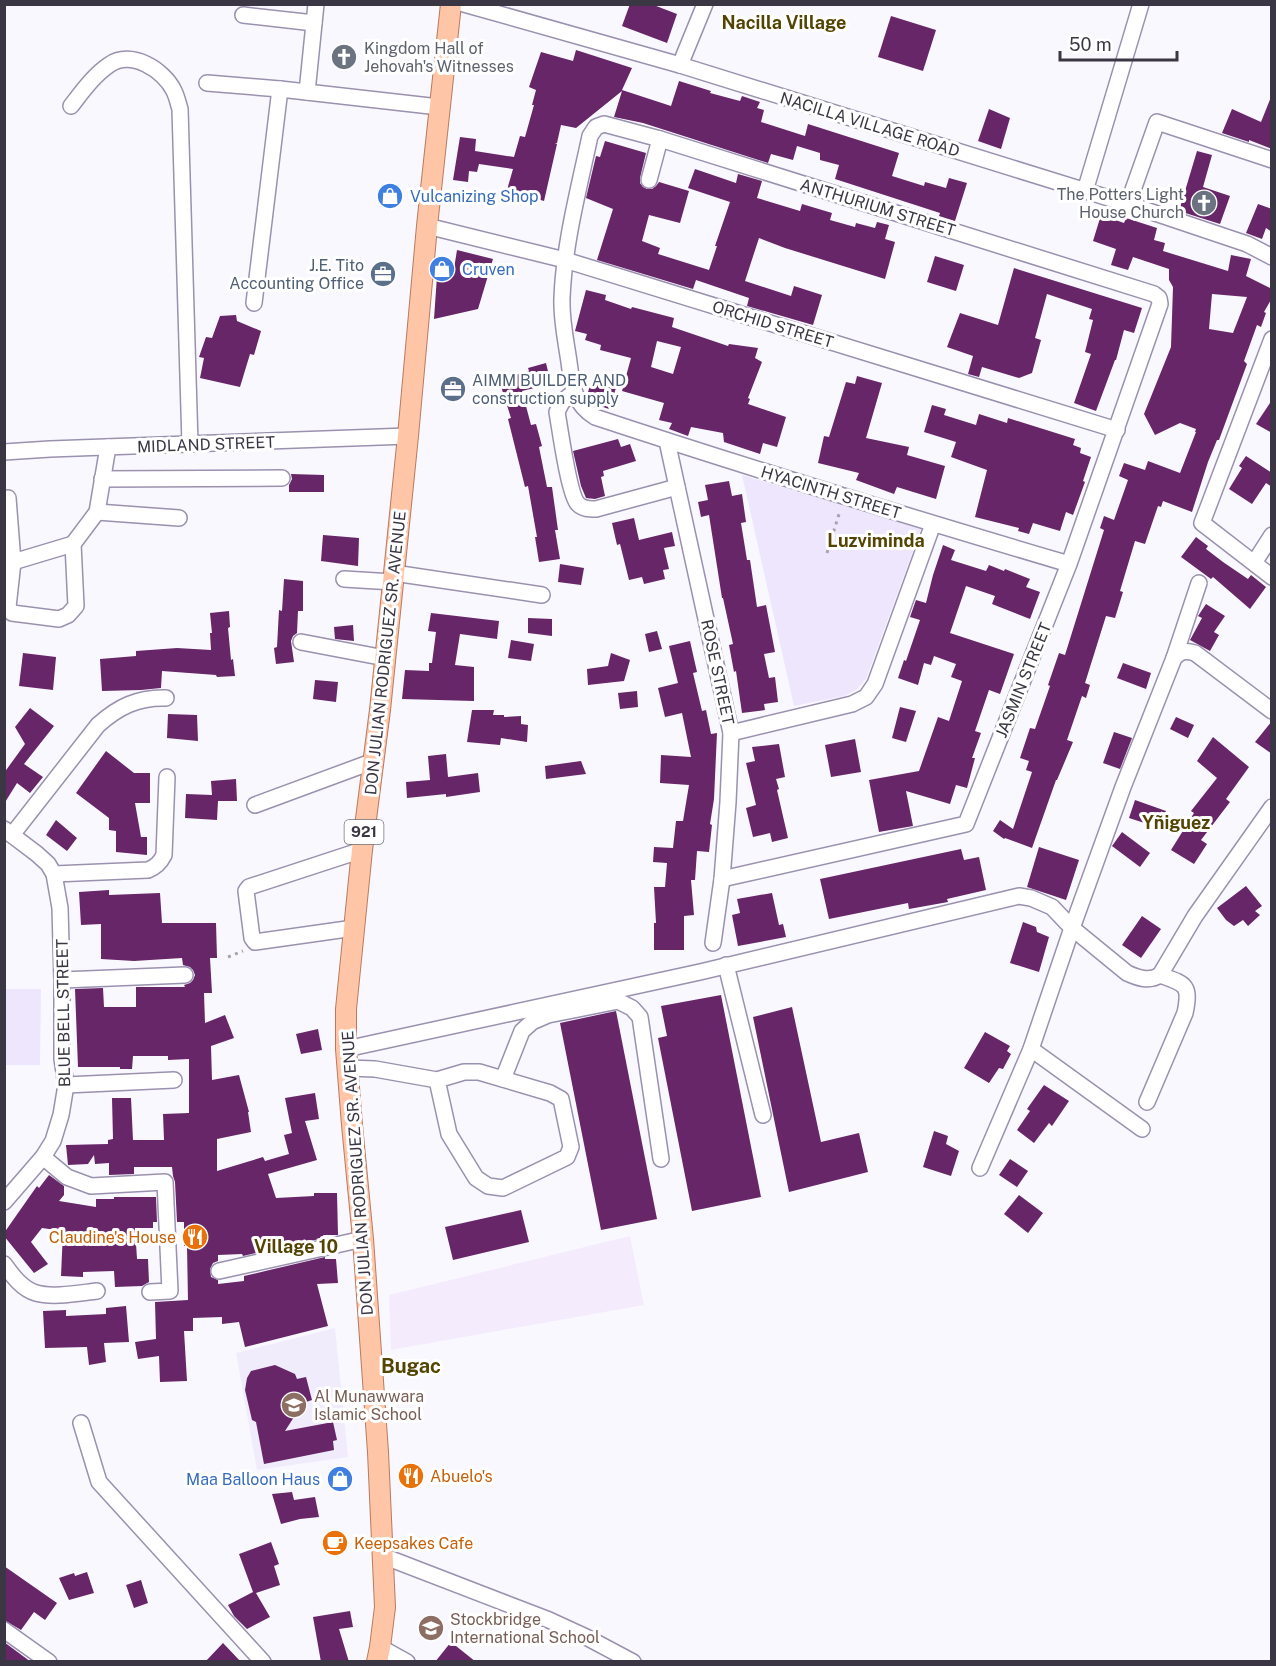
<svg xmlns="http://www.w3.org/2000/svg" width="1276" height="1666" viewBox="0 0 1276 1666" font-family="'Public Sans',sans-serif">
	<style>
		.built { fill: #f0ecfc }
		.industrial { fill: #f4ecfc }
		.green { fill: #ede6fd }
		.building { fill: #662668; fill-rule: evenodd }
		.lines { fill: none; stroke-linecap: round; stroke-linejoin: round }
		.minor-casing { stroke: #9a91af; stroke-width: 18 }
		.major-casing { stroke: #b97a5e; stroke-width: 22 }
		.path { stroke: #a7a4ad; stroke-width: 3; stroke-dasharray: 3 4.5; stroke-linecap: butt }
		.minor { stroke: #fff; stroke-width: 15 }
		.major { stroke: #fec5a7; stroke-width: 20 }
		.labels { text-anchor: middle; stroke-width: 6; stroke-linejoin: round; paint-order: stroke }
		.shield { fill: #fff; stroke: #75727b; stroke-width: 1.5 }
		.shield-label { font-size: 15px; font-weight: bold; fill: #3a3643 }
		.worship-label { font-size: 16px; fill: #5b616d; stroke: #fff; text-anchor: start }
		.street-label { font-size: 16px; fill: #3a3643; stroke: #fff }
		.shop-label { font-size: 16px; fill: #366cbe; stroke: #fff; text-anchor: start }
		.service-label { font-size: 16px; fill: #4e5e75; stroke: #fff; text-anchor: end }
		.food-label { font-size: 16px; fill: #c56008; stroke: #fff; text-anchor: start }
		.education-label { font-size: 16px; fill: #785e54; stroke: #fff; text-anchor: start }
		.neighbourhood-label { font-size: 18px; font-weight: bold; fill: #534401; stroke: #fff }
		.quarter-label { font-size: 20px; font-weight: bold; fill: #534401; stroke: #fff }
	</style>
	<rect width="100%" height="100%" fill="#faf8ff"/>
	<polygon class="built" points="335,1328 348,1457 257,1470 236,1353"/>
	<polygon class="industrial" points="630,1236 644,1305 391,1350 389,1295"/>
	<g class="green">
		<polygon points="742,475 921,529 866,679 856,690 844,696 794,706"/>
		<polygon points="5,989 41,989 40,1065 5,1065"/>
	</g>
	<g class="building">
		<polygon points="630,4 651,4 677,14 667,43 622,26"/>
		<polygon points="891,16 936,30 923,71 878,57"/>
		<polygon points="576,50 632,68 622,90 671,106 679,81 711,91 710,93 740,101 742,96 760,102 757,108 764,110 761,122 805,136 808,124 899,153 892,176 924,186 925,182 946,188 949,178 967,183 955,221 939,216 940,213 835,179 839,165 820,160 820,153 797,146 793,160 771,154 768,163 643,123 614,117 622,91 576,128 561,125 557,143 555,144 557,144 544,201 507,190 513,169 479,164 477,172 469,171 468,182 453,180 460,137 476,139 475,151 514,157 520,136 525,137 534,105 532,105 536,90 529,87 541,52 573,61"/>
		<polygon points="1271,97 1272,149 1249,140 1249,142 1222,133 1232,109 1261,122"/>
		<polygon points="989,109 1010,118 1001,149 978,141"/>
		<polygon points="605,141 646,153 640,178 640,183 643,187 647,189 652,189 656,186 659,182 689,191 680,223 649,215 642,241 660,248 658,254 709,270 717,246 715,246 730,202 688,188 695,169 736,183 738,174 762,181 757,198 800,211 802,204 832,213 830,220 855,227 856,223 875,228 877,222 889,225 885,239 895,242 885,279 785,248 759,238 745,281 791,296 794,286 822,295 813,325 747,306 749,298 696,280 693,289 597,260 613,209 586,198 596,156 600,157"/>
		<polygon points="1197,151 1212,155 1203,187 1230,196 1220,224 1179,211"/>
		<polygon points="1258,204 1272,209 1272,232 1266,228 1262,239 1246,233"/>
		<path d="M1101,215L1124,223L1126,218L1157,228L1154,240L1165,243L1163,251L1228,271L1231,255L1251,259L1246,276L1272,289V298L1264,312L1266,313L1261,327L1257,325L1244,361L1247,364L1219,440H1217L1208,462L1192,512L1163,501L1161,507L1158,506L1145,544L1135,541L1120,591L1123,592L1115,618L1106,616L1085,683L1090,685L1086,698L1082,696L1067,740L1073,742L1057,780H1056L1032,848L1005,838L1004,839L993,831L1000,820L1013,829L1032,772L1026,770L1029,761L1020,758L1030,728L1035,729L1050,686L1048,685L1059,653L1065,655L1104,530L1100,528L1104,516L1114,520L1128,480L1119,476L1124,463L1145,470L1148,461L1180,473L1196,432H1195L1196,429L1180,423L1155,435L1144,414L1171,347L1173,287L1169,280V269L1133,257L1128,270L1111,265L1116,249L1093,241ZM1212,294L1247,297L1233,333L1209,329Z"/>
		<polygon points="457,250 493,259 478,309 434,319 437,276 453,275"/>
		<polygon points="935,256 964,265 956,291 927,282"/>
		<polygon points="1014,268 1142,308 1134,333 1124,330 1116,360 1115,360 1096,411 1074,403 1091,354 1085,352 1093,320 1089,319 1092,309 1047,294 1035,338 1041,340 1032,373 1019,378 982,367 979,377 968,374 973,356 947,347 960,313 998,325"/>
		<path d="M586,290L606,295L605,300L631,309L632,307L674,318L672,327L728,346L729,344L758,348L755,358L762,362L748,398L750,399L748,404L786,417L777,447L763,443L760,454L724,442L723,433L691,427L688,436L669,429L672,423L659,420L664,403L622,391L631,358L600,350L601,345L585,340L587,334L575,331ZM657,341L681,347L673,374L651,367Z"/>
		<polygon points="236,315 237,321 261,331 254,355 250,354 240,387 200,378 204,358 199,357 206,337 212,338 220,316"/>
		<polygon points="546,363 551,384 522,391 531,425 536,424 542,446 539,447 547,487 552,487 558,530 555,530 560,559 539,562 535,537 537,537 528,486 525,487 508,419 511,418 499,380 529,371 528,368"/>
		<polygon points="857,376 882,383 866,438 909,447 907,455 945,466 936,499 897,487 894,494 856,480 859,473 818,463 824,436 829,437 846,382 855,384"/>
		<polygon points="593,377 617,385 609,409 594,404 587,395"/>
		<polygon points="1272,400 1272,433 1256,424"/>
		<polygon points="932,405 946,409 944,415 976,425 979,414 1007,423 1008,418 1075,439 1073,445 1081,448 1080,453 1091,457 1083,481 1085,482 1073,515 1066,512 1060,531 1033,523 1029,534 1018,531 1019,528 975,517 987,470 951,457 956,442 924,432"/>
		<polygon points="618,439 621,447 630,444 636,461 603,471 604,476 601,477 605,496 595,499 586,498 581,486 573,451"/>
		<polygon points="1246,456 1272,473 1272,487 1266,483 1252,504 1229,489 1242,468 1239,466"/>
		<polygon points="291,474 324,475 324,492 289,492 289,485 292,479"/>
		<polygon points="729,481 732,496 742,494 746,522 741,523 747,560 750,560 757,607 766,605 775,652 764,654 769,678 775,677 778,702 764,704 765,710 742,713 736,671 734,672 729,645 733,644 723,598 722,598 709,515 701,517 698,502 708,500 705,485"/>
		<polygon points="634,518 639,540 672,532 675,546 664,548 669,569 663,570 665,579 644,584 642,577 629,580 620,544 617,545 612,523"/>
		<polygon points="323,535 359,538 358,566 321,561"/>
		<polygon points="1196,537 1208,546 1206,549 1223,562 1248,579 1251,575 1266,587 1250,609 1213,577 1211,579 1181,557"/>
		<polygon points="943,545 955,550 951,560 986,571 989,565 1004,571 1005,569 1030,579 1026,587 1040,592 1030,619 992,604 995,596 966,586 950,633 1014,654 1000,694 989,690 975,731 981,733 972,758 975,758 967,788 956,785 950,804 906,791 913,826 879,832 869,780 919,771 938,717 949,721 962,681 951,677 956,664 934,656 931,665 924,663 918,685 898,678 904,660 906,661 920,620 910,617 916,600 926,603 933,575"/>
		<polygon points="560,564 584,568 581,585 558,582"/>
		<polygon points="284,579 303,581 303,611 298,611 297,633 293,636 291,641 294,662 276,664 274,648 277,647 279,610 282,611"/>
		<polygon points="1206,604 1225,616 1214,632 1219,635 1210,651 1190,640 1202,618 1198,616"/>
		<polygon points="229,611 230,627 228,628 231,660 233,659 235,676 217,677 216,675 162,671 161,688 141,690 102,691 100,659 136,656 136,651 177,648 211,650 210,633 212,633 210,613"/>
		<polygon points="431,613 499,621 497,639 460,634 455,665 474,667 474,701 402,699 405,670 429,671 429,663 432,663 436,632 428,631"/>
		<polygon points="528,618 552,619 552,636 528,633"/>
		<polygon points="353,625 354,641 335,639 334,627"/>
		<polygon points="657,631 662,649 649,652 645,634"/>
		<polygon points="511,640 534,644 531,661 508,658"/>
		<polygon points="690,641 697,672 693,673 702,711 706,710 711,734 717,733 714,799 710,824 712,825 709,852 697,851 695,880 691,880 694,915 684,916 684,950 654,950 654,923 656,923 654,887 665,887 667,863 653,862 654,847 673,848 676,821 683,821 689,785 660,783 661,755 691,757 682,713 665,717 658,688 678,683 669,646"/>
		<polygon points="23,653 56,657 53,690 19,686"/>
		<polygon points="611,653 630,660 624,681 588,685 587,669 608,666"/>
		<polygon points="1123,663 1151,673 1146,689 1117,678"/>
		<polygon points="315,680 338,682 336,702 313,699"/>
		<polygon points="637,691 638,707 620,709 618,693"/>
		<polygon points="900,707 916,711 906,742 892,738"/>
		<polygon points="30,708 54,726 24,764 43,777 30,793 17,783 4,804 4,773 25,744 15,727"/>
		<polygon points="472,710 494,710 493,715 504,715 504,717 521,716 521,724 528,725 527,742 501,738 500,745 467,742"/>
		<polygon points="168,714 197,715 198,741 167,738"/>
		<polygon points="1176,717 1194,725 1188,738 1170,729"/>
		<polygon points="1272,721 1272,754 1255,742"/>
		<polygon points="1114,732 1132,738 1120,769 1103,763"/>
		<polygon points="1213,737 1249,767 1226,799 1230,802 1201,840 1207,844 1194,864 1171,850 1194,813 1191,811 1217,778 1197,761"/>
		<polygon points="855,739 861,772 831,777 825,745"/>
		<polygon points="779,744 785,777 776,779 779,789 777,790 788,838 772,842 770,833 753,837 746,808 756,805 746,763 755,761 752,747"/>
		<polygon points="106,751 134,773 150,773 150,803 135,803 141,837 147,837 147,855 116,852 116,831 109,830 109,818 76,793"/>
		<polygon points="446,754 448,777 478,773 480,792 446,797 446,794 407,798 406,782 430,780 428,756"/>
		<polygon points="581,761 586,774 546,779 545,766"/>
		<polygon points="236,779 237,801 218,801 217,820 185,818 186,794 212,795 211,781"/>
		<polygon points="1135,800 1166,811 1160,828 1129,818"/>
		<polygon points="56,820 77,838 67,851 46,835"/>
		<polygon points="1122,832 1150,853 1140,867 1112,846"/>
		<polygon points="1039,847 1079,860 1066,900 1027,887"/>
		<polygon points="961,849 964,860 979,857 986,890 947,899 948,902 909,909 908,903 829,919 820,879"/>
		<polygon points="1246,886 1262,906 1255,911 1260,915 1248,926 1243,920 1234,926 1226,920 1217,908"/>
		<polygon points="109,890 109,895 160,893 162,923 216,923 217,958 210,958 212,993 204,993 205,1023 225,1015 234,1038 211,1046 212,1080 239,1075 249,1112 248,1112 251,1132 217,1139 217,1171 263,1157 265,1161 289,1154 284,1135 292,1133 285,1098 315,1093 319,1119 305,1121 317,1160 268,1174 276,1198 314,1196 314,1193 337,1193 338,1235 323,1235 324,1238 243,1256 242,1254 218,1255 218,1261 213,1263 210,1269 211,1277 218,1280 218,1284 244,1281 244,1276 325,1257 325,1259 336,1259 338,1283 317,1284 328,1326 245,1347 239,1322 222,1324 222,1317 193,1318 193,1331 184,1331 187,1381 160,1382 159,1356 138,1359 135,1342 156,1339 155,1302 188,1300 187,1246 184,1246 184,1222 177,1222 175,1182 173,1176 172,1167 134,1167 134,1174 109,1175 109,1163 95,1164 94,1155 88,1164 68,1165 66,1145 108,1144 108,1140 113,1139 112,1098 131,1098 133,1140 164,1140 163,1114 189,1113 189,1059 168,1060 168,1056 133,1056 132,1069 120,1069 120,1067 78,1067 75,989 103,988 104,1007 136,1007 136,987 185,987 184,985 190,983 193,980 195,975 193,970 190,967 183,965 182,958 134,961 101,959 101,924 81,925 79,892"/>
		<polygon points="772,893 779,925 783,924 786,937 738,946 732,915 740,913 737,899"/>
		<polygon points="1142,916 1161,929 1141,958 1122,945"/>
		<polygon points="1023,922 1036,927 1037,932 1049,937 1039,972 1010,963"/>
		<polygon points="721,995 761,1197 692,1211 658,1038 667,1036 661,1006"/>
		<polygon points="792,1007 821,1142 859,1133 868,1172 789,1192 753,1017"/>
		<polygon points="616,1011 657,1219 601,1230 560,1023"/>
		<polygon points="318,1029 322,1050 301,1054 296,1034"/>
		<polygon points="985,1032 1010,1046 1007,1051 1011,1054 1003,1069 999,1068 989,1083 964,1068"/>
		<polygon points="1044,1085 1069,1101 1052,1126 1049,1123 1034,1143 1017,1130 1030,1111 1027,1109"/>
		<polygon points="934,1131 948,1136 946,1144 959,1151 951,1176 923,1167"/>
		<polygon points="1010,1159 1028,1171 1017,1187 999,1175"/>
		<polygon points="49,1175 64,1186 64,1195 59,1201 96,1207 96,1199 114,1199 114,1197 156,1197 157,1222 153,1222 153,1228 135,1228 137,1259 148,1259 149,1282 142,1286 115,1287 114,1271 83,1272 83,1277 61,1276 63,1231 42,1228 31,1242 48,1264 34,1273 4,1236 4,1233 37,1186 39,1188"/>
		<polygon points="1019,1195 1043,1213 1028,1233 1004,1214"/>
		<polygon points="521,1210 529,1242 453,1260 445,1227"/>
		<polygon points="126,1306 129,1342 104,1343 106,1362 89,1365 87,1347 45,1348 43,1311 66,1310 66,1316 106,1314 106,1308"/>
		<polygon points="275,1365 295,1374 297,1379 306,1377 312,1400 303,1403 285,1431 333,1422 337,1440 333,1441 334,1450 264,1464 256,1422 252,1420 245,1390 247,1378 251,1371"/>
		<polygon points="292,1492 294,1500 315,1497 319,1517 300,1519 281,1524 272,1494"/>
		<polygon points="271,1542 279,1564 274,1566 280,1585 256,1593 270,1617 247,1629 234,1616 228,1605 253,1592 239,1554"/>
		<polygon points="4,1566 57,1603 45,1620 34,1612 21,1630 4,1620"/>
		<polygon points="87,1572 94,1593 69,1600 59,1578 74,1573 75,1576"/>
		<polygon points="141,1580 148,1603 134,1608 126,1585"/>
		<polygon points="350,1611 353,1627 339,1629 349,1662 321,1662 313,1617"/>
		<polygon points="4,1642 31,1662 4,1662"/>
		<polygon points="451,1642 476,1662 435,1662"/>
		<polygon points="223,1643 241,1662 205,1662"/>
	</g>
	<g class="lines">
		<g class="minor-casing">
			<g id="minor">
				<polyline points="464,4 680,65 1128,204 1247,244 1272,257"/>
				<polyline points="243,15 314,23"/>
				<polyline points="680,65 705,4"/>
				<polyline points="207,83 280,89 439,107"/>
				<polyline points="307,92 316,4"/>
				<path d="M71,106C82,92 94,75 109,65C131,49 164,70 174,91C177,97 178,103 180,109L190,444"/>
				<polyline points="649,180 660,139"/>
				<polyline points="1085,191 1141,4"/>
				<polyline points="1128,204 1157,122 1272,160"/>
				<polyline points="427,226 565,260 1117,430"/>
				<polyline points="254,303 280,89"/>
				<polyline points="1272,339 1202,523 1272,577"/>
				<path d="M574,392L562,402L557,412C560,429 569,495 578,504C583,509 589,509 596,509L677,487"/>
				<polyline points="667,441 731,733 728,802 722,879 713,943"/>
				<polyline points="4,452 50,449 408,436"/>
				<polyline points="102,479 282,478"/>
				<polyline points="8,498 13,562 73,544 97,512 108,447"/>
				<polyline points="97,512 179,518"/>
				<polyline points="13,562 8,607 12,613 59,619 68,615 76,606 73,544"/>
				<polyline points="1254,563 1272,535"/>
				<polyline points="394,573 542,595"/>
				<polyline points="344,579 393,582"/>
				<polyline points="301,642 385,658"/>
				<polyline points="1174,658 1199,583"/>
				<polyline points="731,733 852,704 866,697 875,684 933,524"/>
				<polyline points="255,805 374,761"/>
				<polyline points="4,829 37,854 48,864 54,874 60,908 62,980 62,1059 66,1085 61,1115 53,1141 43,1157 4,1202"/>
				<path d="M12,835L98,725C118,707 138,697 166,698"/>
				<path d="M54,874L148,870C156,867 160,863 164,855L167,777"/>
				<path d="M722,879L966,824L1069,564L1160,304L1159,298L1154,294L660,139L604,124L596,127L590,136C579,188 564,244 562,298C561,319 566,341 569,362C572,385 573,403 595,417C752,469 910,517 1069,564"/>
				<polyline points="354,928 255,942 252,938 246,891 249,887 362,850"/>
				<polyline points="726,965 763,1115"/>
				<polyline points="62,980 185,975"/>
				<path d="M346,1049L700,972L1019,896L1031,898L1052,907L1072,928L1127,973C1138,978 1149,982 1160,975L1195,916L1272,807"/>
				<polyline points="1031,1049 1142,1129"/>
				<polyline points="348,1068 375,1069 437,1080 464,1072 479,1072 550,1093 561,1099 571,1147 567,1157 503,1188 488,1186 476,1178 449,1134 437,1080"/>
				<polyline points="503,1079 522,1031 532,1022 548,1015 618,1001 632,1008 640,1017 661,1159"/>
				<polyline points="66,1085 174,1080"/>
				<path d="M1147,1102L1185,1013C1191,984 1185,984 1160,975"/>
				<polyline points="43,1157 67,1177 91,1186 165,1182 170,1291 150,1292"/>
				<path d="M980,1168L1031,1049L1072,928L1123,787L1174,658C1181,651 1185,650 1195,653L1272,711"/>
				<path d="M4,1264C12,1275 22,1289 36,1293C53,1298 79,1293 97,1291"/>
				<polyline points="219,1271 363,1239"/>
				<polyline points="81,1423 99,1482 263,1662"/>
				<polyline points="383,1556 549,1620 586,1637 633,1662"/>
				<polyline points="4,1630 49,1662"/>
				<polyline points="380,1647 407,1662"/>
			</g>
		</g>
		<g class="major-casing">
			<polyline id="major" points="377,1662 380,1647 385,1607 378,1452 363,1239 352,1125 346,1049 346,1009 362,850 380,710 408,436 427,226 451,4"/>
		</g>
		<g class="path">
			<polyline points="827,553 840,511"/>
			<polyline points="228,957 243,951"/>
		</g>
		<use href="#minor" class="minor"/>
		<use href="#major" class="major"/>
	</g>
	<defs>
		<g id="church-disc" transform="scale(1.35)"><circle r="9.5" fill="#6b7280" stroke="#fff"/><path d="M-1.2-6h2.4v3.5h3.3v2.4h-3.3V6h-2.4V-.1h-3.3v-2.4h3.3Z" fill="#fff"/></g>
		<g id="shop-disc" transform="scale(1.35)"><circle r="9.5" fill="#3f7fe0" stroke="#fff"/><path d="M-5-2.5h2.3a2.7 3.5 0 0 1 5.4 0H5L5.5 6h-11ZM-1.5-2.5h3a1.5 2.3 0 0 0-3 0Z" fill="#fff"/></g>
		<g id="office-disc" transform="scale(1.35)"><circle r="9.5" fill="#5c6f8a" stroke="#fff"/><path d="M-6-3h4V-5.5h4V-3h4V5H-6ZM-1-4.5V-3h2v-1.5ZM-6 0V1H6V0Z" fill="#fff"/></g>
		<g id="restaurant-disc" transform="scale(1.35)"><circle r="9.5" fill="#e8710a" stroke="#fff"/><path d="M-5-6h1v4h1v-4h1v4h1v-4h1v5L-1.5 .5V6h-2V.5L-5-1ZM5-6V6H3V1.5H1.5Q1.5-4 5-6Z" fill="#fff"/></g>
		<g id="school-disc" transform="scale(1.35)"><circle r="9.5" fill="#8d6e63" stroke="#fff"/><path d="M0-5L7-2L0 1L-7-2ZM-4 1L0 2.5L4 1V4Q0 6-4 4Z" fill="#fff"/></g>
		<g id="cafe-disc" transform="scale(1.35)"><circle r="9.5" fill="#e8710a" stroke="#fff"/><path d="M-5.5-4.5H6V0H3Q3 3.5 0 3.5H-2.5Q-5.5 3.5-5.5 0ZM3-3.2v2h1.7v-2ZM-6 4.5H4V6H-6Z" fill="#fff"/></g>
	</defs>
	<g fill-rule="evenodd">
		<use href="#church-disc" x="344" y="57"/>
		<use href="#shop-disc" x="390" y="196"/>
		<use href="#church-disc" x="1204" y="203"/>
		<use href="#shop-disc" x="442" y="269"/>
		<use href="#office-disc" x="383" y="274"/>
		<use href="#office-disc" x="453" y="389"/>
		<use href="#restaurant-disc" x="195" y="1237"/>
		<use href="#school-disc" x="294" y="1405"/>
		<use href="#restaurant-disc" x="411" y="1476"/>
		<use href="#shop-disc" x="340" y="1479"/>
		<use href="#cafe-disc" x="335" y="1543"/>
		<use href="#school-disc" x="431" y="1628"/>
	</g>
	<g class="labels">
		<rect class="shield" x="344.5" y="820" width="39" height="24" rx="4.5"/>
		<g class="shield-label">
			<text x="364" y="837">921</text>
		</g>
		<g class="worship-label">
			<text x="364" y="54">Kingdom Hall of<tspan x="364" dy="18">Jehovah's Witnesses</tspan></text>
			<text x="1184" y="200" text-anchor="end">The Potters Light<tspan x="1184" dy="18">House Church</tspan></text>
		</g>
		<g class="street-label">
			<text transform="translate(870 124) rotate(17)" y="6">NACILLA VILLAGE ROAD</text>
			<text transform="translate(878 207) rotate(17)" y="6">ANTHURIUM STREET</text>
			<text transform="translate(773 324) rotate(17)" y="6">ORCHID STREET</text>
			<text transform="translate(206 444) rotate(-2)" y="6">MIDLAND STREET</text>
			<text transform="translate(831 492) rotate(17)" y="6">HYACINTH STREET</text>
			<text transform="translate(385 653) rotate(-84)" y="6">DON JULIAN RODRIGUEZ SR. AVENUE</text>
			<text transform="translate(718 672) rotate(78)" y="6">ROSE STREET</text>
			<text transform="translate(1023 680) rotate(-68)" y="6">JASMIN STREET</text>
			<text transform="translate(63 1013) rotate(-91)" y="6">BLUE BELL STREET</text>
			<text transform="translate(357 1173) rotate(-94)" y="6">DON JULIAN RODRIGUEZ SR. AVENUE</text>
		</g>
		<g class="shop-label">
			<text x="410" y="202">Vulcanizing Shop</text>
			<text x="462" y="275">Cruven</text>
			<text x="320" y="1485" text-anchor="end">Maa Balloon Haus</text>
		</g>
		<g class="service-label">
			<text x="364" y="271">J.E. Tito<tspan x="364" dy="18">Accounting Office</tspan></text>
			<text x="472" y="386" text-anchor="start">AIMM BUILDER AND<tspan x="472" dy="18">construction supply</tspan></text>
		</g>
		<g class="food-label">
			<text x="176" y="1243" text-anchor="end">Claudine's House</text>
			<text x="430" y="1482">Abuelo's</text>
			<text x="354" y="1549">Keepsakes Cafe</text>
		</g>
		<g class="education-label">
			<text x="314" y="1402">Al Munawwara<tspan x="314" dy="18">Islamic School</tspan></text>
			<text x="450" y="1625">Stockbridge<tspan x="450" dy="18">International School</tspan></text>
		</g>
		<g class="neighbourhood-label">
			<text x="784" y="29">Nacilla Village</text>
			<text x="876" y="547">Luzviminda</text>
			<text x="1176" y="829">Yñiguez</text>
			<text x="296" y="1253">Village 10</text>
		</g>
		<g class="quarter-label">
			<text x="411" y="1373">Bugac</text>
		</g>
	</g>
	<rect width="1276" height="1666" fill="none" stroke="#3a3643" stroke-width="12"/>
	<path d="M1060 51v9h117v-9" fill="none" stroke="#3a3643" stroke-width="3"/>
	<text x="1069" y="51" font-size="18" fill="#3a3643" stroke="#ffffff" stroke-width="4.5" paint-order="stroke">50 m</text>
</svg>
